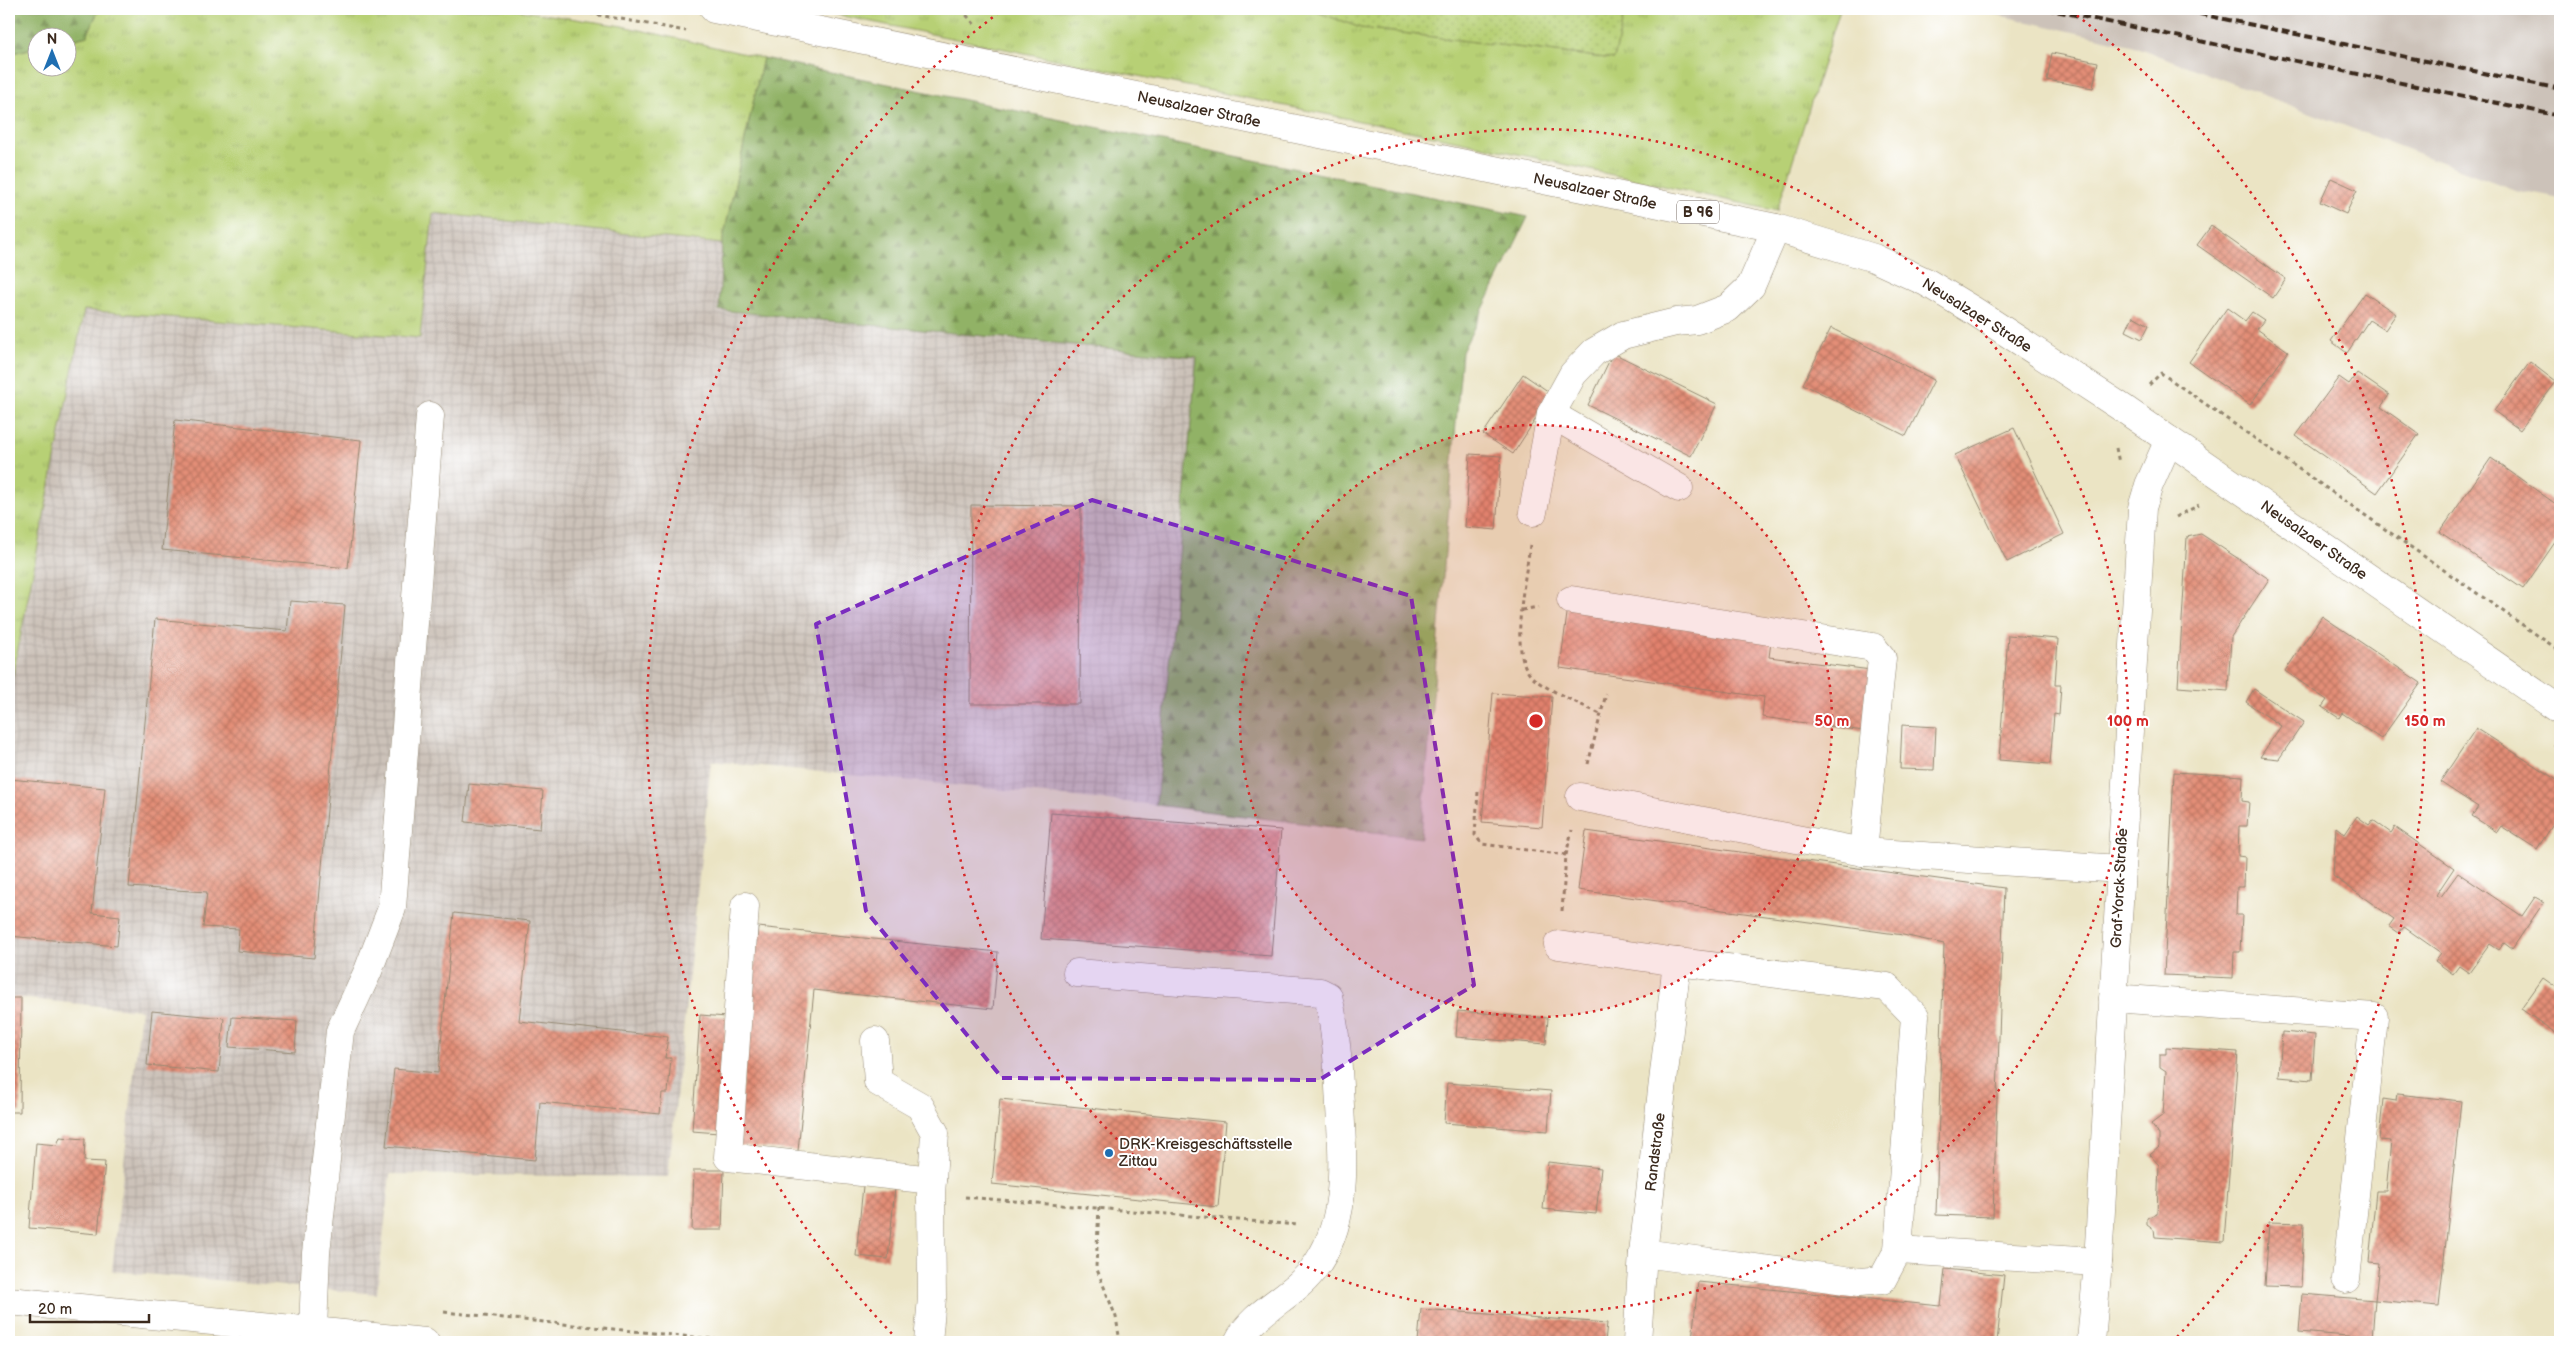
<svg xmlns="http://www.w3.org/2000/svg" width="2569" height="1351" viewBox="0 0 2569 1351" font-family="'Balsamiq Sans',sans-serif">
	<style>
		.industrial { fill: url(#industrial-grid) }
		.railway { fill: #ccc2b9 }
		.grass { fill: url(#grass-tufts); stroke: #797d4a }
		.forest { fill: url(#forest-firs); stroke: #666e42 }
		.garden { fill: url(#garden-dots); stroke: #797d4a }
		.building { fill: url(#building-cross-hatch) }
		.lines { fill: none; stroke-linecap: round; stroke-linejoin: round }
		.minor-casing { stroke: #938771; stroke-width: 29 }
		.major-casing { stroke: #938771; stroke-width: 29 }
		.path { stroke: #938771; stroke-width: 3; stroke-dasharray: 4 4; stroke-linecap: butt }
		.minor { stroke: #fff; stroke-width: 28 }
		.major { stroke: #fff; stroke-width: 28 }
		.rail { stroke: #3b2a1e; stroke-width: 4; stroke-dasharray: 8 4; stroke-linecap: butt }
		.marked { fill: #7b2cbf; fill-opacity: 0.2; stroke: #7b2cbf; stroke-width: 4; stroke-dasharray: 10 6; stroke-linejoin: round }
		.ring { fill: none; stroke: #d62828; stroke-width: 2.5; stroke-dasharray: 2.5 5 }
		.poi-dot { fill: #1f6fb2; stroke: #fff; stroke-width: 2 }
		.labels { text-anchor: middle; stroke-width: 4; stroke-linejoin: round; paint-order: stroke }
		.shield { fill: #fff; stroke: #766a62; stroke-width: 1 }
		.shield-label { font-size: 14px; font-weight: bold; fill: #3b2a1e }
		.street-label { font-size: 15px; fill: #3b2a1e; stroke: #fff }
		.poi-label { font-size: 15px; fill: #3b2a1e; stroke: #fff; text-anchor: start }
		.centre { fill: #d62828; stroke: #fff; stroke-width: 2.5 }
		.ring-label { font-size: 15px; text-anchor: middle; font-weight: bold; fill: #d62828; stroke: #fff; stroke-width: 4; stroke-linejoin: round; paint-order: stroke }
	</style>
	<defs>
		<pattern id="industrial-grid" width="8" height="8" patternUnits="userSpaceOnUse" patternTransform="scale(1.25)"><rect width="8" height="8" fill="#ccc2b9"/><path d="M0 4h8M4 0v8" fill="none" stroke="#b0a79f"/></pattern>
		<pattern id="grass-tufts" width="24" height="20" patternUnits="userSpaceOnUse" patternTransform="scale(1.25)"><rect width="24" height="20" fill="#b7d075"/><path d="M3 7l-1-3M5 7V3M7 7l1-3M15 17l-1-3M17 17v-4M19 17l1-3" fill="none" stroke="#9eb365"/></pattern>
		<pattern id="forest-firs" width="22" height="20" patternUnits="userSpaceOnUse" patternTransform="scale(1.25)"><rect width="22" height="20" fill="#91b266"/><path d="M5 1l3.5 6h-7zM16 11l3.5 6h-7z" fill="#789153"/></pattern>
		<pattern id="garden-dots" width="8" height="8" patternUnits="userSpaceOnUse" patternTransform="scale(1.25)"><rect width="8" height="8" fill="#b7d075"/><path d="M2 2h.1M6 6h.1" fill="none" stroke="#9eb365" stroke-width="1.8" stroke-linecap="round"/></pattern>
		<pattern id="building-cross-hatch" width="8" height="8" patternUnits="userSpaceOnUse" patternTransform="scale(1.25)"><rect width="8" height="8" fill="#e38e77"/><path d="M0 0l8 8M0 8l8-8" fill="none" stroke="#b97461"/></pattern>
	</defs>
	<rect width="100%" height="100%" fill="#fff"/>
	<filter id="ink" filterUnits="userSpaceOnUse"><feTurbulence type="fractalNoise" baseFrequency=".02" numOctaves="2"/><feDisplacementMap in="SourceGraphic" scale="10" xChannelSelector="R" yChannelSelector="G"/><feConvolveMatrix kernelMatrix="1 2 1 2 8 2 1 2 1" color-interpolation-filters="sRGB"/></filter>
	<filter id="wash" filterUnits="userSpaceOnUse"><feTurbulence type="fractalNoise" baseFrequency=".0096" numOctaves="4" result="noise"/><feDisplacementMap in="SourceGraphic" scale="20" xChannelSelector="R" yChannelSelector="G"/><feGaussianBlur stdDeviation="1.12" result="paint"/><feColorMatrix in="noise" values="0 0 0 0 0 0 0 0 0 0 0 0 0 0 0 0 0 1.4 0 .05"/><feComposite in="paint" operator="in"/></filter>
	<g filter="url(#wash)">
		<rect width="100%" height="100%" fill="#ebe4c4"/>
		<polygon class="industrial" points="433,213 722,244 719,310 1197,357 1156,805 711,761 668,1177 390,1174 377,1294 112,1271 141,1010 9,997 9,684 11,684 84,310 419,338"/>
		<polygon class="railway" points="1971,9 2560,9 2560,199 2515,190 2131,45"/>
		<g class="grass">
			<polygon points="99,9 510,9 622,26 763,58 722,244 433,213 420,338 84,310 11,685 9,684 9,54 37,47 38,68 68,68 68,41 87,36"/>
			<polygon points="808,9 1309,9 1361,28 1614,59 1625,9 1840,9 1777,211 1463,142"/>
		</g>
		<g class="forest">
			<polygon points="9,9 99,9 87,36 68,41 68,38 38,38 37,47 9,54"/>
			<polygon points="763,58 1528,217 1462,352 1421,838 1156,805 1197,357 719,310 722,244"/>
		</g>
		<polygon class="garden" points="1309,9 1625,9 1614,59 1361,28"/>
		<g id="blocks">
			<g class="building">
				<polygon points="2052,53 2098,62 2093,88 2047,80"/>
				<polygon points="2331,178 2357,190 2346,214 2320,202"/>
				<polygon points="2211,226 2286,279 2273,298 2197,245"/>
				<polygon points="2365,293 2396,314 2385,330 2369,320 2347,353 2331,341"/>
				<polygon points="2227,308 2245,321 2252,312 2264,320 2257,329 2288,351 2250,405 2189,362"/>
				<polygon points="2133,316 2149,325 2142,339 2126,331"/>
				<polygon points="1831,328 1934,380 1906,436 1803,384"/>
				<polygon points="1613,353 1717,404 1691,456 1588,405"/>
				<polygon points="2530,362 2556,382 2520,430 2494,411"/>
				<polygon points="2357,373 2389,395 2381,407 2419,434 2377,493 2296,436 2339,377 2349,384"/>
				<polygon points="1523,374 1552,394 1513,454 1483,434"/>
				<polygon points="175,420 361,440 348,568 162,550"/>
				<polygon points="2014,428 2064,534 2007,562 1955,455"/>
				<polygon points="1470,454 1501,456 1496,530 1465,527"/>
				<polygon points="2491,458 2560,507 2560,535 2523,589 2440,532"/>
				<polygon points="971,505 1081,506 1080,704 970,704"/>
				<polygon points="2201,534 2269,579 2231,637 2228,691 2178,687 2187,537"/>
				<polygon points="290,601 345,605 314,958 237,951 239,929 203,927 207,892 129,887 155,619 287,631"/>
				<polygon points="1568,606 1772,635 1769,657 1871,670 1864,731 1762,717 1764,697 1560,668"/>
				<polygon points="2322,616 2421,683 2381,739 2342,713 2339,718 2322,707 2327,700 2285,671"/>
				<polygon points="2008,635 2058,639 2055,685 2061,685 2059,715 2054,714 2050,764 1999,760"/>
				<polygon points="2254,689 2304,722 2279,759 2260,757 2281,726 2246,702"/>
				<polygon points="1493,693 1552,697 1542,827 1482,822"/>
				<polygon points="1902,725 1936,727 1934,770 1900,769"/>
				<polygon points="2476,728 2560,782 2560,814 2537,849 2501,826 2497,832 2472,816 2478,807 2440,782"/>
				<polygon points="2174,772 2243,776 2242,801 2249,802 2247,826 2239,826 2238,856 2245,857 2244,887 2237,887 2236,915 2242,915 2240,952 2234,952 2233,978 2164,975"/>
				<polygon points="9,779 105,788 92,913 120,916 117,946 9,936"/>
				<polygon points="469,784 543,791 540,829 465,822"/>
				<polygon points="1051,813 1281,830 1271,956 1041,939"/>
				<polygon points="2357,816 2369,825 2373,820 2391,833 2395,827 2454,868 2436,895 2440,898 2458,873 2522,916 2535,897 2544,902 2512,949 2504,943 2499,950 2490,944 2469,973 2459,966 2453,974 2435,961 2441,953 2404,927 2399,933 2389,926 2394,919 2333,876 2336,827 2345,834"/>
				<polygon points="1586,831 2004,888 1993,1217 1936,1215 1944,944 1903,935 1578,890"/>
				<polygon points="454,913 530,921 519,1021 668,1037 665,1058 671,1058 668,1093 662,1093 660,1114 540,1102 535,1160 386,1146 394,1069 438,1073"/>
				<polygon points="758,927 998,952 993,1009 814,990 798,1151 736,1145"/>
				<polygon points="2543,978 2560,990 2560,1036 2521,1009"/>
				<polygon points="9,998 21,998 20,1112 9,1112"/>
				<polygon points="152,1011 224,1018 219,1072 147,1065"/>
				<polygon points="1458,1011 1548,1018 1546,1044 1456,1037"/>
				<polygon points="700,1015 727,1017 719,1133 692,1131"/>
				<polygon points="232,1017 297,1021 295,1052 229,1047"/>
				<polygon points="2282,1032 2315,1035 2312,1080 2279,1077"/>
				<polygon points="2166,1047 2238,1052 2224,1242 2155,1237 2154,1230 2147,1225 2147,1218 2157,1213 2159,1165 2150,1155 2159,1147 2159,1135 2151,1124 2163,1115 2166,1071 2160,1067 2160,1054 2166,1054"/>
				<polygon points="1447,1083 1551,1091 1548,1131 1444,1123"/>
				<polygon points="2397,1094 2461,1101 2439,1306 2375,1300 2379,1263 2369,1262 2376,1191 2386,1191 2391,1141 2379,1140 2383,1099 2396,1101"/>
				<polygon points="1000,1099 1226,1122 1218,1207 992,1184"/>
				<polygon points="60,1137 85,1139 84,1161 105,1162 98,1234 29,1228 36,1143 57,1145"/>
				<polygon points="1548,1162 1601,1168 1596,1214 1543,1209"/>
				<polygon points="694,1170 724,1170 722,1230 692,1230"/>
				<polygon points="863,1186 895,1188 888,1259 856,1256"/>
				<polygon points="2269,1222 2304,1223 2301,1287 2265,1286"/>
				<polygon points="1945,1269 2004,1275 1997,1342 1692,1340 1698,1282 1941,1306"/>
				<polygon points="2302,1294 2375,1300 2372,1338 2299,1332"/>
				<polygon points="1421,1309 1607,1323 1605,1342 1418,1342"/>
			</g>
		</g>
	</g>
	<g filter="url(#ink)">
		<use href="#blocks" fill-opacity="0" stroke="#938771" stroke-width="1"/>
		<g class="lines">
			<g class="minor-casing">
				<g id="minor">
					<polyline points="1551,414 1679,488"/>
					<polyline points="1533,512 1551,414 1573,374 1594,352 1623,335 1676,322 1697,320 1728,308 1751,286 1776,228"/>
					<polyline points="1571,600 1873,647 1882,658 1863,852"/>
					<polyline points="1580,797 1863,852 2120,869"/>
					<polyline points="745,906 728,1157 932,1180"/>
					<polyline points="1558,945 1677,962 1887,987 1915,1016 1898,1250 1882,1280 1860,1282 1643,1253"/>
					<path d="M1077,973L1320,992L1328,996C1337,1034 1338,1067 1340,1106C1343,1162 1349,1224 1312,1271C1291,1298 1253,1311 1238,1342"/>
					<polyline points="2113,998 2374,1017 2346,1279"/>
					<polyline points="875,1041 878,1082 920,1106 935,1133 931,1195 932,1298 928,1342"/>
					<polyline points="1898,1250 2098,1262"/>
					<polyline points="313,1330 316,1253 340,1031 368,971 392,908 430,416"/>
					<polyline points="1637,1342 1643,1253 1677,962"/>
					<polyline points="2091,1342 2098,1262 2142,508 2149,485 2169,440"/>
				</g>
			</g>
			<g class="major-casing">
				<g id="major">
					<polyline points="714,9 1776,228 1874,258 1926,282 1974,311 2124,409 2560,710"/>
					<polyline points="9,1301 425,1342"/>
				</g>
			</g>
			<g class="path">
				<polyline points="566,9 686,31"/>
				<polyline points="961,9 977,27"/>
				<polyline points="2149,385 2161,373 2560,651"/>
				<polyline points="2116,448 2119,463"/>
				<polyline points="2176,517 2199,505"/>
				<path d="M1530,545C1526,577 1508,653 1532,677C1541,687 1585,706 1600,714"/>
				<polyline points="1522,610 1538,607"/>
				<polyline points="2554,744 2560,748"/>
				<polyline points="1588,764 1606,694"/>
				<polyline points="1478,792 1475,835 1482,844 1566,855"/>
				<polyline points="1562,911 1566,855 1572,830"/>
				<polyline points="965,1197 1298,1225"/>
				<polyline points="1099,1207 1096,1267 1116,1317 1120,1342"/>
				<polyline points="444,1312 742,1342"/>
			</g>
			<use href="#minor" class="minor"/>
			<use href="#major" class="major"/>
			<g class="rail">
				<polyline points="2046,9 2560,116"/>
				<polyline points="2176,9 2560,89"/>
			</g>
		</g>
	</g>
	<path class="marked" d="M1092,500L1411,596L1474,985L1319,1080L1002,1078L866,911L816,624Z"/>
	<circle cx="1536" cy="721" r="296" fill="#d62828" fill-opacity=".12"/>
	<g class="ring">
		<circle cx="1536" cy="721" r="296"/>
		<circle cx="1536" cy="721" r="592"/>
		<path d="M897 1339A889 889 0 0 1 1001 11M2071 11A889 889 0 0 1 2175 1339"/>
	</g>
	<circle class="poi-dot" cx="1109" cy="1153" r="5"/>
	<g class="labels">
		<rect class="shield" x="1677" y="200.5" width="42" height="23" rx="4"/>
		<g class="shield-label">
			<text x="1698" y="217">B 96</text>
		</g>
		<g class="street-label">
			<text transform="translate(1199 109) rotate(12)" y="5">Neusalzaer Straße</text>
			<text transform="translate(1595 191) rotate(12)" y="5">Neusalzaer Straße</text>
			<text transform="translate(1977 315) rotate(32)" y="5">Neusalzaer Straße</text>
			<text transform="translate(2314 540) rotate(35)" y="5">Neusalzaer Straße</text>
			<text transform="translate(2119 888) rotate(-87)" y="5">Graf-Yorck-Straße</text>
			<text transform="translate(1655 1152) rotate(-83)" y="5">Randstraße</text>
		</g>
		<g class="poi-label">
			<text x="1119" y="1149">DRK-Kreisgeschäftsstelle<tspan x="1119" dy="17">Zittau</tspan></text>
		</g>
	</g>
	<circle cx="1536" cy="721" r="8" class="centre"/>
	<g class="ring-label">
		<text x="1832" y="726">50 m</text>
		<text x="2128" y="726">100 m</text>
		<text x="2425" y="726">150 m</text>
	</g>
	<rect width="2569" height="1351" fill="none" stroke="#fff" stroke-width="30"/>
	<g transform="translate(52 52)"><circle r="24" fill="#ffffff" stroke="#b1aaa5"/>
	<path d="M0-4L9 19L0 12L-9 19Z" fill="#1f6fb2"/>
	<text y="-8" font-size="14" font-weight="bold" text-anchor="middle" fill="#3b2a1e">N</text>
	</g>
	<path d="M30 1314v8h119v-8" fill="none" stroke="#3b2a1e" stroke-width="2.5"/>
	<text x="38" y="1314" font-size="15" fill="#3b2a1e" stroke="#ffffff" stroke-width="4" paint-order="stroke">20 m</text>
</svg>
